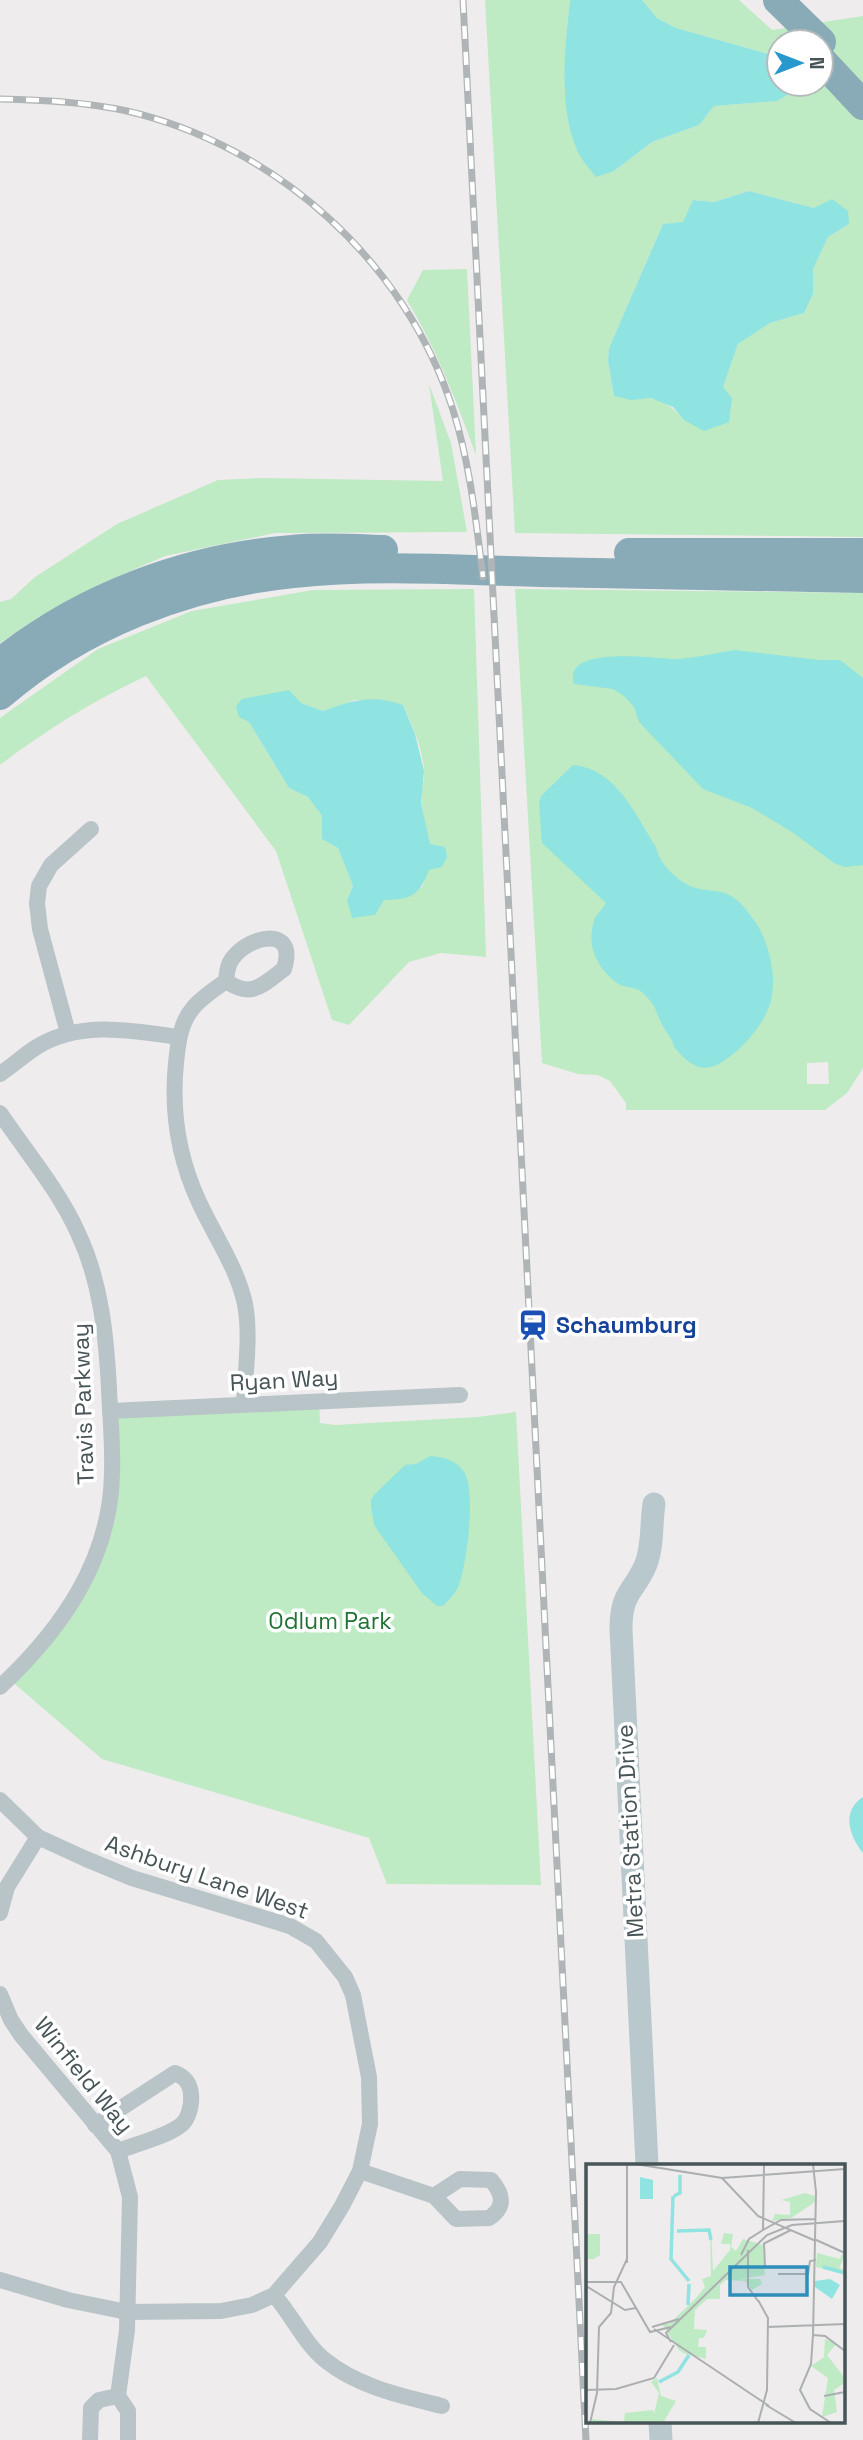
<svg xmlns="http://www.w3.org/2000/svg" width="863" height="2440" viewBox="0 0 863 2440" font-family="'Space Grotesk',sans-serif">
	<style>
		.green { fill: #beeac4; fill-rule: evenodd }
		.water { fill: #8fe3e0 }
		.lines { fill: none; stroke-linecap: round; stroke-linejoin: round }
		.street { stroke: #b9c4c8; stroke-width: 16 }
		.secondary { stroke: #b9c8cd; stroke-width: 23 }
		.highway { stroke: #88abb7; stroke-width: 30 }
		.rail-casing { stroke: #afb4b6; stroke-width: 7 }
		.rail { stroke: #fff; stroke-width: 4.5; stroke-dasharray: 13; stroke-linecap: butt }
		.labels { text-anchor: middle; stroke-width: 7; stroke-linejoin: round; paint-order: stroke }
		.transit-label { font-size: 23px; font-weight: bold; fill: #164399; stroke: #fff; text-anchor: start }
		.street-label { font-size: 23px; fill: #475458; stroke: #fff }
		.park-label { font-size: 23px; fill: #1f7234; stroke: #fff }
		.inset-river { fill: none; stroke: #8fe3e0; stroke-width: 3.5 }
		.inset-road { fill: none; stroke: #acafb1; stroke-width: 2 }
		.view { fill: #2e8fbb; fill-opacity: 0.15; stroke: #2e8fbb; stroke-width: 3.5 }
		.inset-edge { fill: none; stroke: #475458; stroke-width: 3.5 }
	</style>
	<rect width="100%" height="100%" fill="#efeced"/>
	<g class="green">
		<path d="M485,0H570L566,40L614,171L652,142L699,125L714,106L776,101L792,92L794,84H821V42H779V57L676,28L657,18L642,0H739L772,30L863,16V537L515,533ZM749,191L814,208L849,224L828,237L813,269V294L804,313L770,323L738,344L723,387L684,420C663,394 645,397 614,396L608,361L609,348L663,224L684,223L693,200L714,202Z"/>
		<path d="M467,269L476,455C456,400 437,350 407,300L423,270Z"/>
		<polygon points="429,384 451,443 467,532 275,533 165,556 98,585 37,618 0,643 0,602 11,599 35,577 117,524 218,480 262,478 443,481"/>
		<path d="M474,589L486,957L441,953L409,962L349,1025L332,1020L276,851L146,676C93,701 46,730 0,765V718L4,715L98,649L192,611L313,590ZM355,700L403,705C412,725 424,751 424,773C424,784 420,795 422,806C427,840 435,852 422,887L384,900H347L353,886L338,848L322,839V816L308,797L289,788L249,722L301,703L323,711Z"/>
		<path d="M515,589L863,593V1068L847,1093L825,1110H626V1103L610,1081L598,1075L578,1074L542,1063ZM828,1062L829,1084H807V1063Z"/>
		<polygon points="319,1401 320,1423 335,1425 478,1417 516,1412 541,1885 387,1884 369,1838 102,1759 9,1679 54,1631 103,1530 110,1411"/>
	</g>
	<g class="water">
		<path d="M570,0H642L657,18L676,28L779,57V84H794L792,92L777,101L714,106L699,125L652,142L614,171L596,177C590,169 581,160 577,150C558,105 565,48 570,0Z"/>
		<polygon points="749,191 814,208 832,199 848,211 849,224 828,237 813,269 813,294 804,313 770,323 738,344 723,387 732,398 729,422 704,431 684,420 673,407 651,398 631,400 614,396 608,361 609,348 663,224 683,222 693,200 714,202"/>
		<path d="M735,650L819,660H840L863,678V865L845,867L834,863L792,832L752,808L703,789L639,722L634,707L624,696L613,689L574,684C561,644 658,659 676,659C696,658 715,653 735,650Z"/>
		<path d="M289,690L301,703L323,711C352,700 373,694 403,705L415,734L424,771L421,803L430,844L445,847L447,857L442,867L429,870C418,897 412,899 384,900L375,915L352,918L347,900L353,886L338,848L322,839V816L308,797L289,788L249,722L239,717L236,706L242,699Z"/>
		<path d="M573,765C617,769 635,815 656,847C659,864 680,884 696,888C706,891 718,890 727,894C736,897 746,909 751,916C769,938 779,980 769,1007C762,1025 747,1043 733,1054C723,1062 712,1070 699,1067C689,1064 681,1055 674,1047C673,1039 668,1035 664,1028C654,1011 659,1008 642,992C634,986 624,988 617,983C597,968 586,946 594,921C595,915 603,909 606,903L542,843L539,804L541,796Z"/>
		<path d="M430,1456C444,1457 460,1461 466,1476C475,1497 467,1563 459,1585C456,1593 449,1600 443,1606H437L422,1593L374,1525L371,1506V1500L374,1495L405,1465L416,1464Z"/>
		<path d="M863,1797V1853C849,1836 841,1811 863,1797Z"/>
	</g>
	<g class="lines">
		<g class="street">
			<path d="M226,981C227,973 227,966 232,959C249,935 298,925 284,969C262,985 252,999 226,981C215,989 201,998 193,1008C180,1023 178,1044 176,1063C171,1112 178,1157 199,1202C214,1235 237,1267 245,1304C251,1336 245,1372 244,1404"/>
			<polyline points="68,1033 40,929 37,903 39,886 51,865 91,829"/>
			<path d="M0,1074C12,1066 23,1056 35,1048C78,1020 131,1030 178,1037"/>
			<path d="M0,1113C27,1153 58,1189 78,1233C101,1282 106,1334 109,1388C110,1416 113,1444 112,1472C111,1560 61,1630 0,1687"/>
			<polyline points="110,1411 460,1395"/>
			<polyline points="0,1800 38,1837 86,1859 132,1878 290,1926 316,1941 345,1977 353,1995 369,2077 370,2124 360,2171 342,2206 320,2242 274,2295 252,2305 221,2311 127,2312 68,2300 0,2280"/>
			<polyline points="0,1913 7,1887 38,1837"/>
			<polyline points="0,1994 11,2020 21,2035 118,2151 130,2197 127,2330 118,2396 128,2411 128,2440"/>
			<path d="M95,2125L175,2073C185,2077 190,2083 191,2094C192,2104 189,2119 181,2125C166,2137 136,2144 118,2151"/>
			<path d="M360,2171L434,2196L460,2179L491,2180C503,2194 506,2207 489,2218L456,2219L434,2196"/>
			<path d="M274,2295C292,2315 304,2343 325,2360C358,2387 402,2396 442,2406"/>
			<polyline points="90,2440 91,2408 99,2400 118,2396"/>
		</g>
		<g class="secondary">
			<path d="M647,2165L621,1629C621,1591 634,1593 646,1564C653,1546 651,1523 654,1504"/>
			<polyline points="660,2421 661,2440"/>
		</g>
		<g class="highway">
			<polyline points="778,0 821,42"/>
			<polyline points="821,60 863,105"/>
			<polyline points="629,553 863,553"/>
			<path d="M0,663C83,597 186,558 292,550C322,547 353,549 383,550"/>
			<path d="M0,695C81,625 186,584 293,573C374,564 459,570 541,572C648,574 756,576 863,578"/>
		</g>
		<g class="rail-casing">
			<g id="rail">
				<polyline points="463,0 586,2440"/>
				<path d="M0,99C43,100 85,102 127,111C277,146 406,262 453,410C470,464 476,521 483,577"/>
			</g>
		</g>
		<use href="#rail" class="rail"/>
	</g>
	<defs>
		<g id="station-bare" transform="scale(2.415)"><path d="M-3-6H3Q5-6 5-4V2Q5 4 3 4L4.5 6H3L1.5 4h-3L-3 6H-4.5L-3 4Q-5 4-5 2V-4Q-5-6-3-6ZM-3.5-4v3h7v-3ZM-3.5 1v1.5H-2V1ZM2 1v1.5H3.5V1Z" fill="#1a4fb4" stroke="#fff" stroke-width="2.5" paint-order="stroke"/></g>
	</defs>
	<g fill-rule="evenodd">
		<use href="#station-bare" x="533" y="1325"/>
	</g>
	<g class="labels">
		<g class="transit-label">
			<text x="556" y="1333">Schaumburg</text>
		</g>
		<g class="street-label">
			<text transform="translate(284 1380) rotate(-3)" y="8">Ryan Way</text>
			<text transform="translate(83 1404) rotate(-92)" y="8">Travis Parkway</text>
			<text transform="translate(630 1831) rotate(-93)" y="8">Metra Station Drive</text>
			<text transform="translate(207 1877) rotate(19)" y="8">Ashbury Lane West</text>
			<text transform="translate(84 2075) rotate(51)" y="8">Winfield Way</text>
		</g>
		<g class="park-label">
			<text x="330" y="1629">Odlum Park</text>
		</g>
	</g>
	<g transform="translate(586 2164)">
		<rect width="259" height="259" fill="#efeced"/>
		<path d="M219,29L229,32V38L205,54L186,57L189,50L204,51V38L195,36ZM125,66L127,107L144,86V80H135L138,69L147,70L145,83L150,87L157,75L177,81L179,111L154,115H174L176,120L166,126L159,117L140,116L134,121V135H121L109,146L108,165L121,166L118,174H113L112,183H120V195L97,189L93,186L76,160H83L110,134L119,123L116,115L125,112L124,67H91ZM0,70H14V91L8,95H0ZM231,89L254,95L256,90L259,92L253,104L259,106V108L236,103L259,110L230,103ZM239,175L250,180L241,191L258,213L257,220L248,226L251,248L236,253L242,214L225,202L238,193ZM71,214L75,232L90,237L77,259H5V255L38,258L39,249L67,246L68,250L73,229L65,218Z" fill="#beeac4"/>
		<path d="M54,13L67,16V35H54ZM244,115L254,121L246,135L229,123V117Z" fill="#8fe3e0"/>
		<path class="inset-river" d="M87,32L85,95L103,117M88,32L94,29V11M91,67L123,66L125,76M237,103L259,109M102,141L103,120M73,218L92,208L103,191"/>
		<path class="inset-road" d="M41,0V99M49,0L136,14L172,52L230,77M227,0L230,28L227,171L225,200L214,226L224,245L245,259M136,14L259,5M177,66L178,0M177,66L195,56L229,55M228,75L259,89M178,79L179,103M177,80L205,66M162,86V123L172,137M155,91L163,75L177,66M192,110H222L224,97L230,96M0,118H35L64,168L85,163M0,122L39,146L50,144M66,163L93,155M181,163L259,160M68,165L183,242M227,171L239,172L259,187M85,178L80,169L181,71L206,61L259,57M0,226L30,225L68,214L88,181M238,232L259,228M180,241L210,259M4,259L11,229L13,163L25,149L28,123L41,95M172,259L181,226L182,154L172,136"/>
		<path class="view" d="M144,103H221V131H144Z"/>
		<rect width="259" height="259" class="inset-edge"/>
	</g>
	<g transform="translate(800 63) rotate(90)"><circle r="33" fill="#ffffff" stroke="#b5bbbc" stroke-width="2"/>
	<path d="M0-5L12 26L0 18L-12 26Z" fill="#2999cd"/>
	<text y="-10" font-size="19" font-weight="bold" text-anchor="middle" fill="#475458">N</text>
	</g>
</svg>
